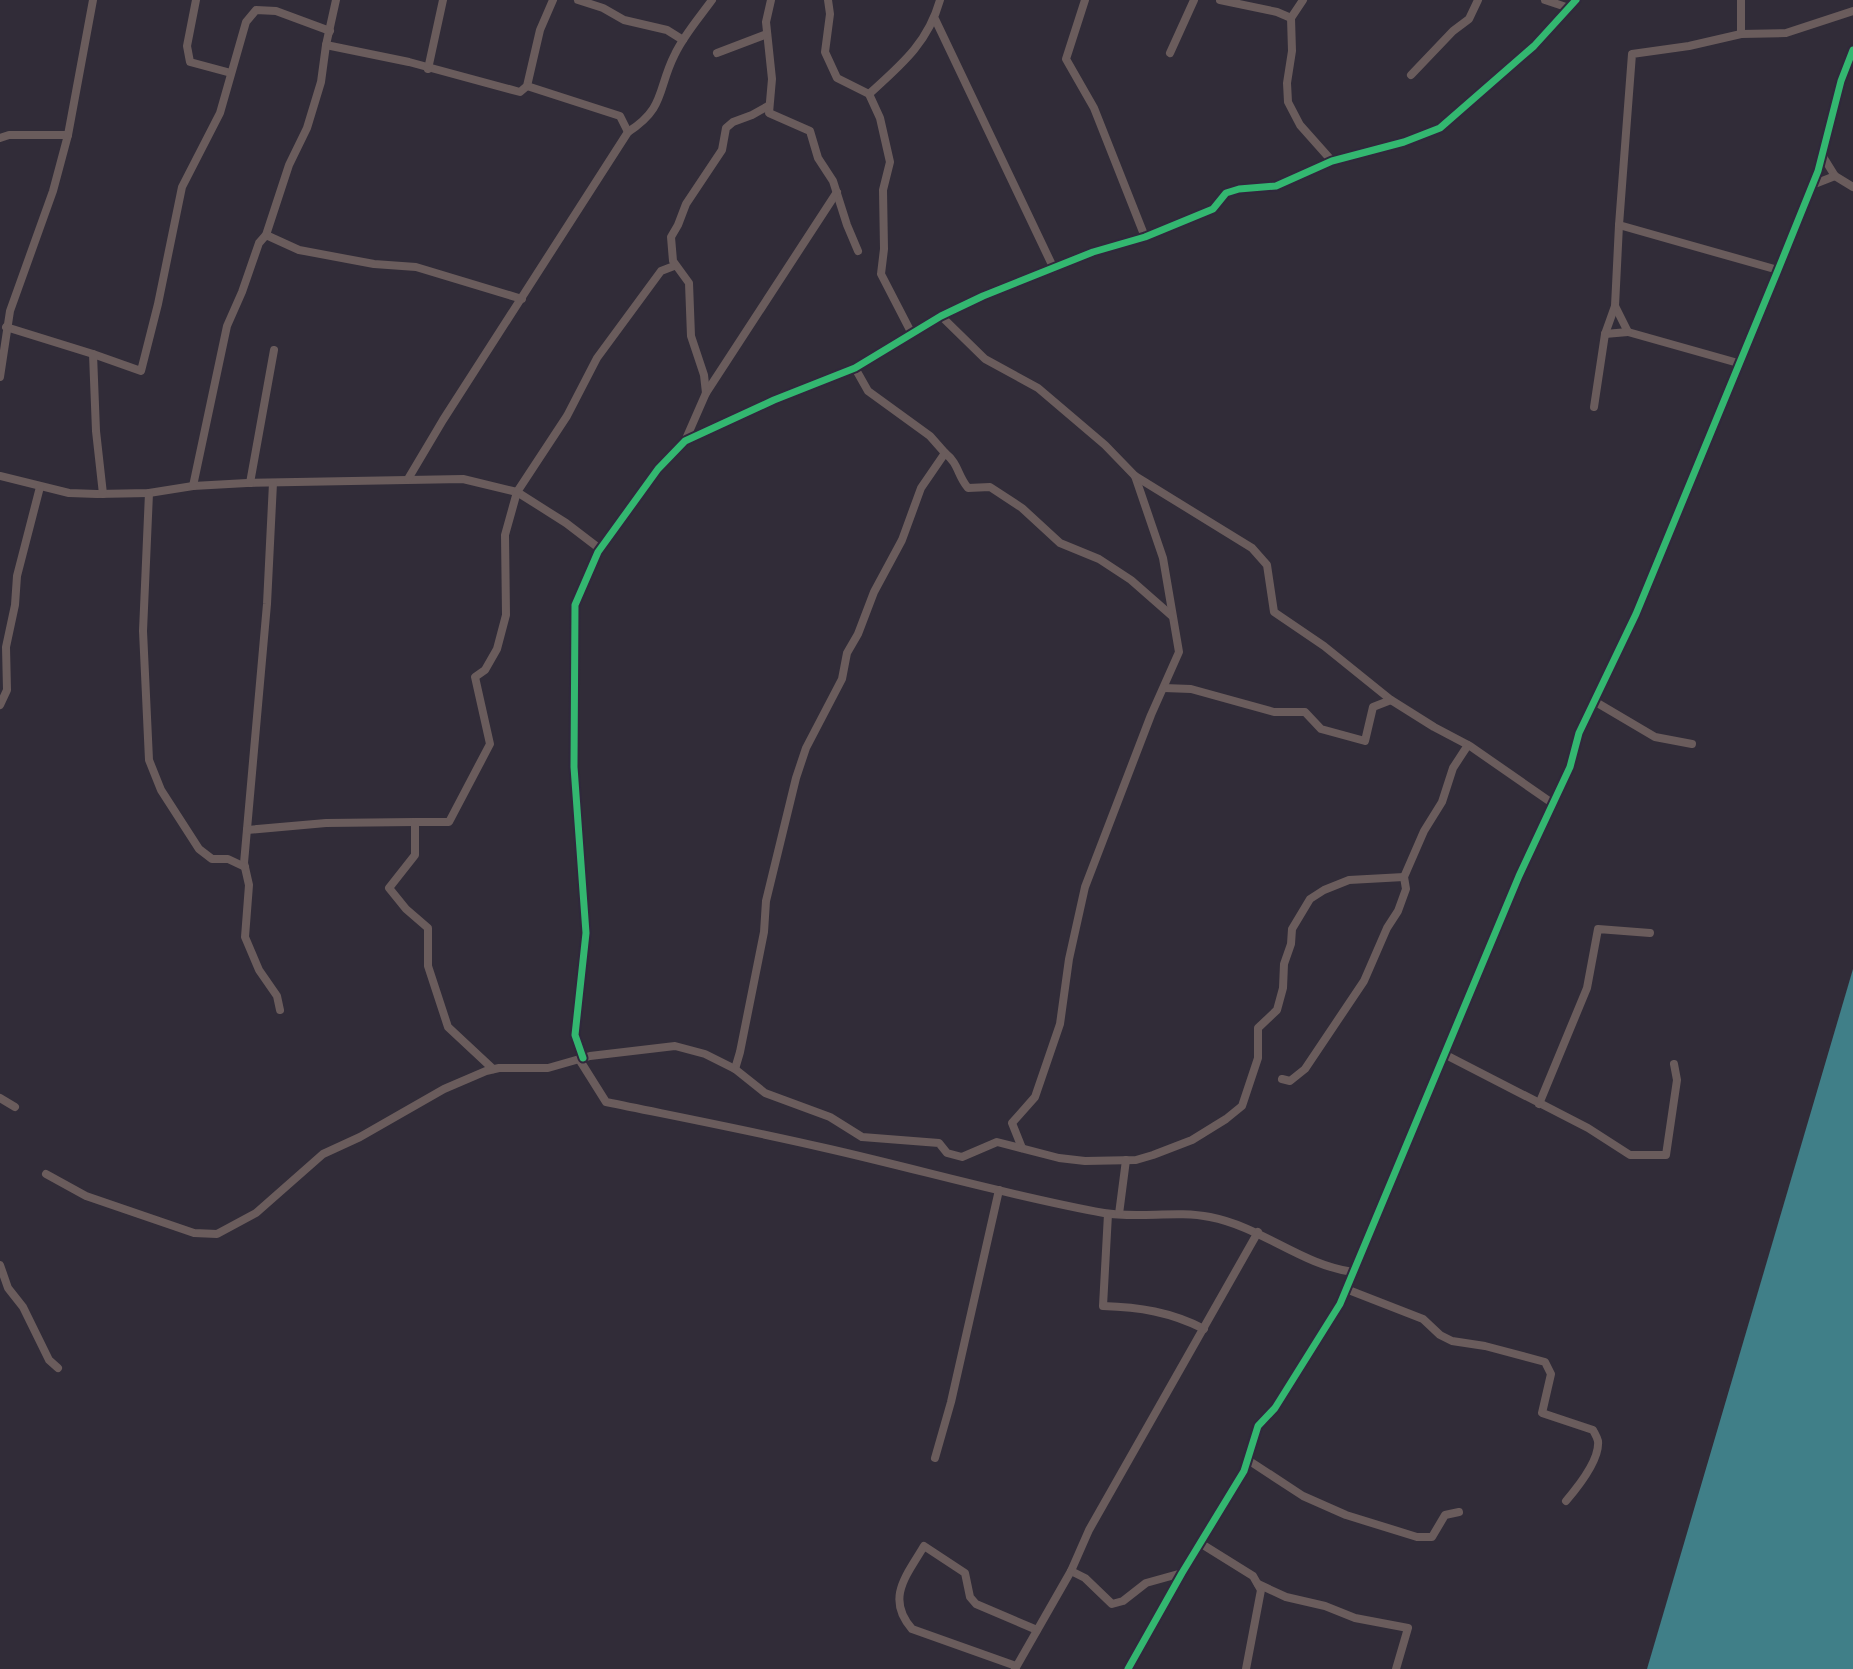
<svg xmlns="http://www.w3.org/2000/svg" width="1853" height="1669" viewBox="0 0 1853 1669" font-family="Raleway,sans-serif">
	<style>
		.water { fill: #407f88 }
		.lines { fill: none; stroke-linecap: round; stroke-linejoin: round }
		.minor { stroke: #6a5c5c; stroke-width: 8 }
		.cycleway-casing { stroke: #30283c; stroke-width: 11 }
		.cycleway { stroke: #33b770; stroke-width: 7 }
	</style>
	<rect width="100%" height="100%" fill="#312c38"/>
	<polygon class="water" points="1853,969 1853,1669 1647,1669"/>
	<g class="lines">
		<g class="minor">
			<polyline points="196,0 187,46 190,62 231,73"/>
			<polyline points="578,0 603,8 624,20 667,30 683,40"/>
			<polyline points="771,0 766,22 772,79 769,113 810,131 818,158 833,181 847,225 858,251"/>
			<polyline points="828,0 830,14 825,52 837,78 869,94 880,118 890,162 883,190 884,249 881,274 912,334"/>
			<polyline points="1085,0 1066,59 1094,108 1145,237"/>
			<polyline points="1220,0 1277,12 1291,18"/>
			<polyline points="1303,0 1291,18 1292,51 1287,83 1288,102 1300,125 1332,161"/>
			<polyline points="1545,0 1569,8"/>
			<polyline points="935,19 1054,269"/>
			<polyline points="1741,34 1741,0"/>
			<polyline points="326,45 409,62 520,92 527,86 540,30 553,0"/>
			<polyline points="717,53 767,34"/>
			<polyline points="1170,53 1194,0"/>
			<polyline points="428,69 443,0"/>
			<polyline points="1411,75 1453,31 1469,19 1478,0"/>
			<polyline points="527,86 620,116 628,132"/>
			<path d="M869,94C901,65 928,43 940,0"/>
			<polyline points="0,138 9,135 68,135"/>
			<polyline points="1822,155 1835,176 1853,187"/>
			<polyline points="1812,185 1835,176"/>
			<polyline points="1619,225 1615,306 1628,332 1738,363"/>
			<polyline points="266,235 299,250 374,264 416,267 522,299"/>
			<polyline points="1778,270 1619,225 1632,54 1689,46 1741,34 1786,33 1853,11"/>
			<polyline points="941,316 985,359 1038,388 1105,445 1135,476 1163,558 1179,652 1151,715 1085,887 1069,959 1060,1024 1035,1097 1012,1123 1022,1148"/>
			<polyline points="6,327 93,354"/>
			<polyline points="1605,334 1628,332"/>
			<polyline points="0,377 10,311 53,191 68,135 93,0"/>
			<polyline points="706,393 837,192"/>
			<polyline points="1594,407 1605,334 1615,306"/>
			<polyline points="685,441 706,393 704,375 691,336 689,283 673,261 671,237 678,225 686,204 722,150 726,128 733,122 752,115 768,106"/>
			<path d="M945,453C959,464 957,475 968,488L990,487L1022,508L1060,543L1099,559L1131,580L1172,616"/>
			<polyline points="0,476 69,493 97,494 149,493 193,486 247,483 463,479 517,492 566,523 600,549"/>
			<polyline points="1135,476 1252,548 1267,565 1274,612 1324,646 1391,700"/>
			<path d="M408,479L443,420L628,132C666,108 657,89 675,54C684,35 699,18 712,0"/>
			<polyline points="250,483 274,350"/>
			<polyline points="273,483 267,604 244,863 249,885 245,937 259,970 277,996 280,1010"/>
			<polyline points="193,486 227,326 242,292 259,243 266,235 289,165 307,128 321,82 326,45 336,0"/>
			<polyline points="149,493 143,631 149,760 161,790 199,849 212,859 228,859 245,867"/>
			<polyline points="103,494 96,431 93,354 141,371 158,304 182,187 220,113 246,22 256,10 276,11 330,31"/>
			<polyline points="1164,688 1191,689 1274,712 1305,712 1321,729 1365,741 1373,707 1391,700 1434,727 1470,746 1552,803"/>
			<polyline points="1594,701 1655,737 1692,744"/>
			<polyline points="0,705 7,690 6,647 15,605 17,576 40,487"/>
			<polyline points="247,830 326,823 415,822"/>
			<polyline points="1444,1054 1588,1128 1630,1155 1666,1155 1677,1080 1674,1064"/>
			<polyline points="583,1058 575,1035 586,933 574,767 575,605 598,552 658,469 685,441 774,400 855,368 941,316 983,296 1093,252 1145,237 1213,209 1226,193 1239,189 1276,186 1332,161 1404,142 1440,128 1534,46 1576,0"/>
			<path d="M579,1059L606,1102C679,1117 752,1131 825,1148C918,1169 1010,1196 1104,1213C1139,1219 1176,1210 1210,1217C1262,1227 1301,1265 1353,1272"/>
			<polyline points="493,1069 448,1027 428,966 428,928 406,909 389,888 415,855 415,822 449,822 490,744 475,677 485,670 497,649 506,615 505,535 517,492 567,416 597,358 661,271 674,266"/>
			<polyline points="735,1069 740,1052 764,932 766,901 796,778 806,748 842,679 847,653 858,634 874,592 902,540 921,488 945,453 930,436 868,391 855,368"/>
			<polyline points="1282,1079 1290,1081 1305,1069 1364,981 1387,928 1398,911 1406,889 1404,877 1424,831 1442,802 1453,768 1468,745"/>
			<polyline points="0,1098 15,1107"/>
			<polyline points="1539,1104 1587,988 1598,929 1650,933"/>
			<polyline points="46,1174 86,1196 194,1233 217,1234 256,1213 323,1154 360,1137 444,1089 486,1071 499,1068 548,1068 590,1056 675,1046 705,1054 735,1069 765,1093 830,1117 862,1137 939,1143 947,1153 962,1157 997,1142 1059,1158 1085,1161 1136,1160 1153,1155 1192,1140 1226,1119 1242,1106 1258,1058 1258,1028 1277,1010 1283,988 1284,964 1291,944 1292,929 1310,899 1324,890 1349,880 1404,877"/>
			<path d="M1108,1214L1103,1306C1139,1307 1171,1312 1204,1329"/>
			<polyline points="1119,1214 1126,1160"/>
			<polyline points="0,1265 8,1288 23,1307 49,1360 58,1368"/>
			<path d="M1346,1289L1423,1319L1440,1335L1452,1341L1485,1346L1545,1362L1551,1374L1542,1413L1593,1430C1595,1434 1597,1437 1598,1441C1600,1460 1578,1487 1566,1501"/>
			<polyline points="935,1458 951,1402 999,1190"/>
			<polyline points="1248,1460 1303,1496 1346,1515 1417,1537 1432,1537 1445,1515 1459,1512"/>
			<polyline points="1200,1543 1253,1576 1261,1590 1246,1669"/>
			<polyline points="1071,1571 1085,1578 1112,1604 1123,1601 1146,1583 1182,1573"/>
			<polyline points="1258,1584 1286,1597 1325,1606 1355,1618 1408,1628 1396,1669"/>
			<path d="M1016,1666L912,1629C885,1598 907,1575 924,1546L965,1573L970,1597L976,1604L1037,1630"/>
			<polyline points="1015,1669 1071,1571 1089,1530 1258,1232"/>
			<polyline points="1128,1669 1182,1573 1244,1471 1258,1426 1275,1408 1340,1304 1519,876 1570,767 1579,733 1636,614 1778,270 1818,171 1841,81 1853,50"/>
		</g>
		<g class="cycleway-casing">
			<g id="cycleway">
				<polyline points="583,1058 575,1035 586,933 574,767 575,605 598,552 658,469 685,441 774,400 855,368 941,316 983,296 1093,252 1145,237 1213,209 1226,193 1239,189 1276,186 1332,161 1404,142 1440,128 1534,46 1576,0"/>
				<polyline points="1128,1669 1182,1573 1244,1471 1258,1426 1275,1408 1340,1304 1519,876 1570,767 1579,733 1636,614 1778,270 1818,171 1841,81 1853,50"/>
			</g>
		</g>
		<use href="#cycleway" class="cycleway"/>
	</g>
</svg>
